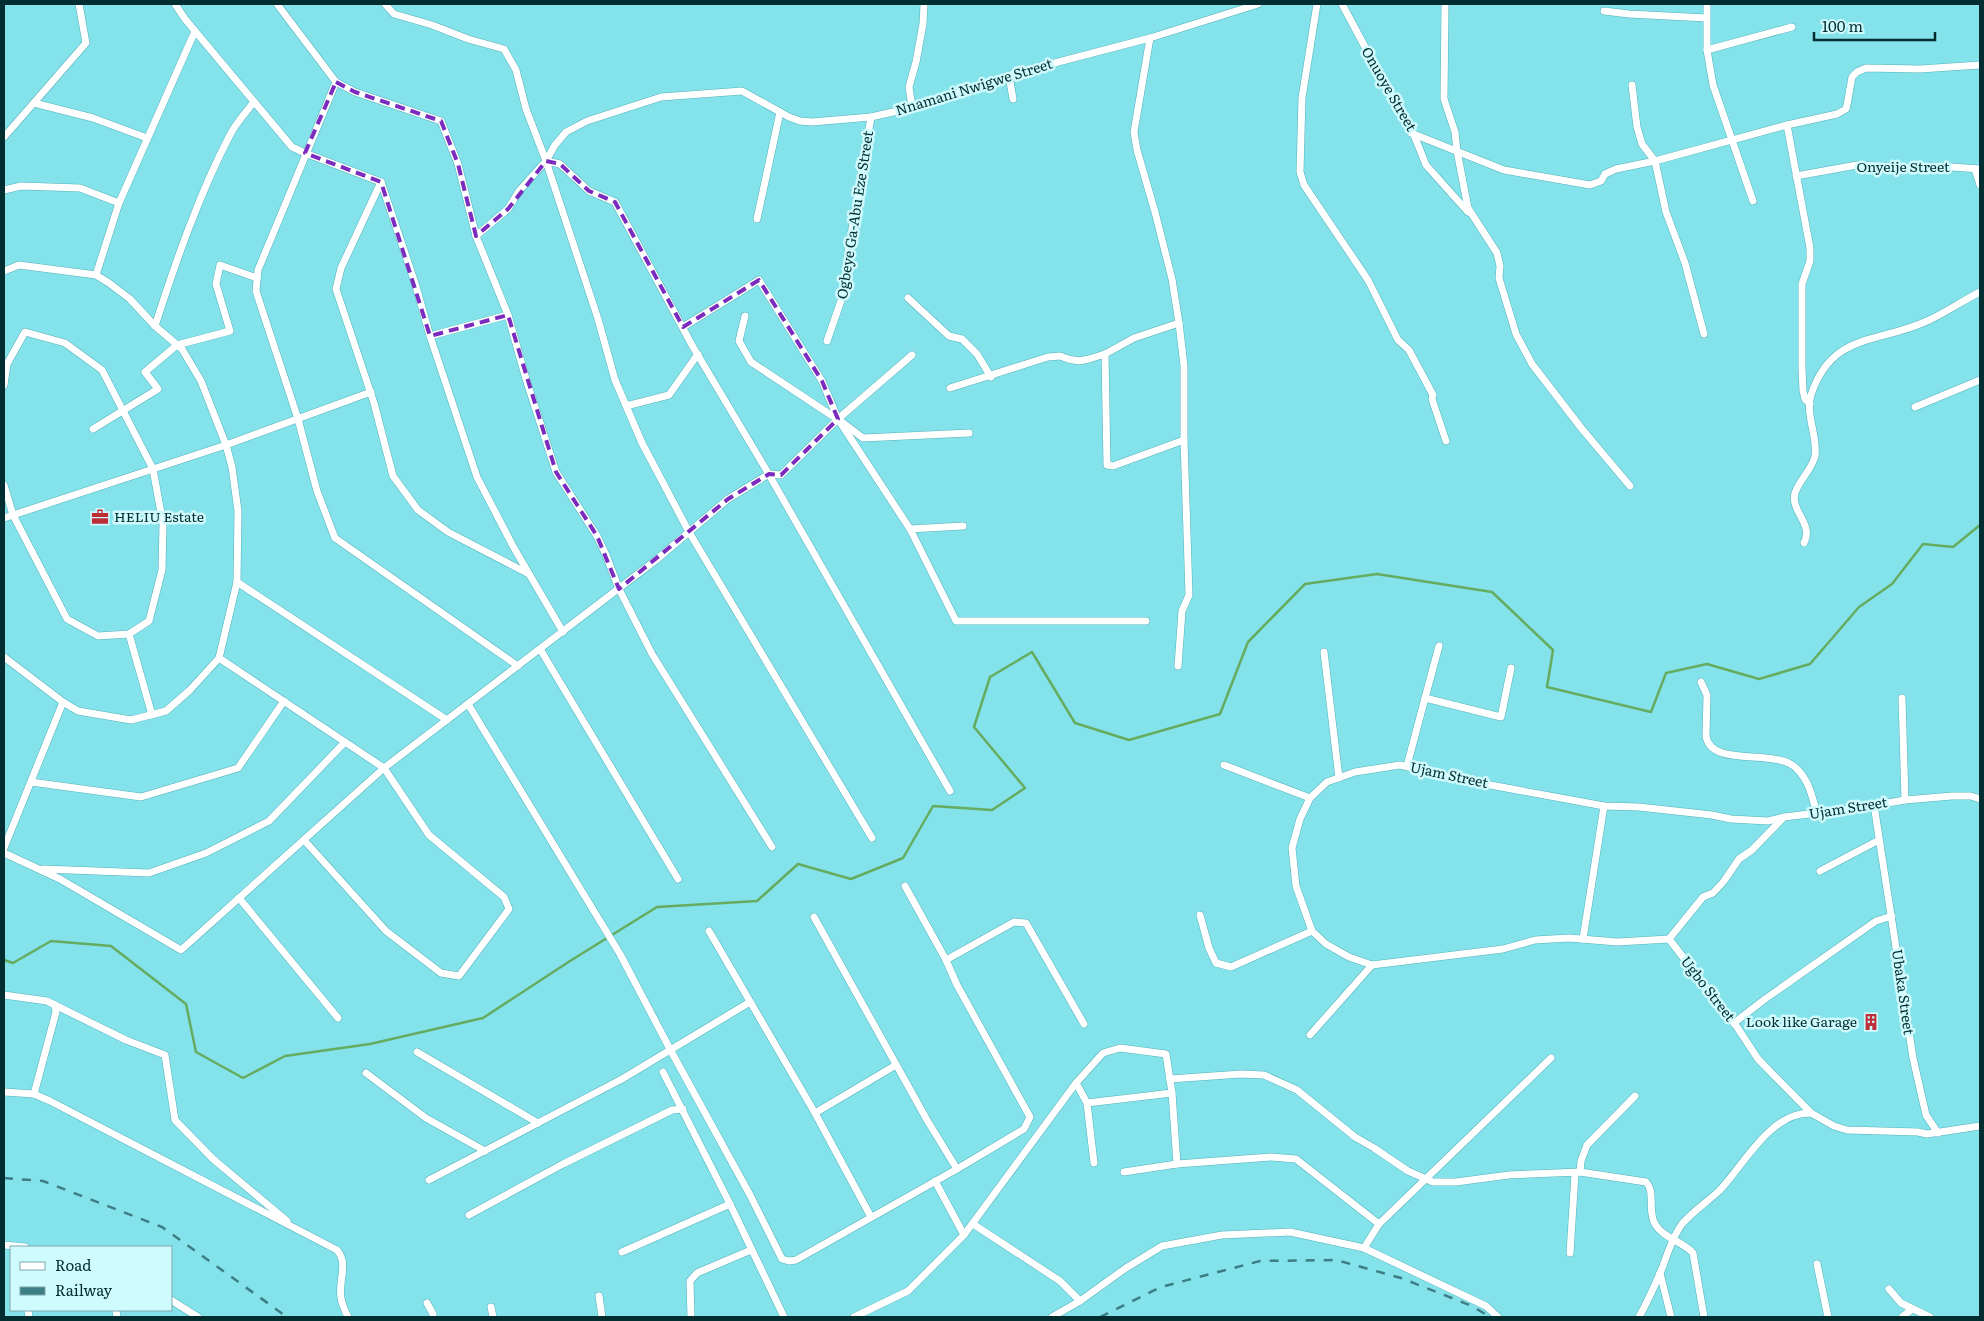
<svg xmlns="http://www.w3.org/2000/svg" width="1984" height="1321" viewBox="0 0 1984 1321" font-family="Literata,serif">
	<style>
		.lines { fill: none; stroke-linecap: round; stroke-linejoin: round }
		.stream { stroke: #65ac60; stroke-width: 2.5 }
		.minor-casing { stroke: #53b2ba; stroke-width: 8 }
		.minor { stroke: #fff; stroke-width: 7 }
		.rail { stroke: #3d7e84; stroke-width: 2.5; stroke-dasharray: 9 9; stroke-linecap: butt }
		.marked { fill: none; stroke: #7b2cbf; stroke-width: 4; stroke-dasharray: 10 6; stroke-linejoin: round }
		.labels { text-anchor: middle; stroke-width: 5; stroke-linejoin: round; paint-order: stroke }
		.street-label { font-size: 14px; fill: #032e31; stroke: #cffafe }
		.poi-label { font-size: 14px; fill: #032e31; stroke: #cffafe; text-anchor: start }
	</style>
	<rect width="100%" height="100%" fill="#84e2ea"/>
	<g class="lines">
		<polyline class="stream" points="4,960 13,963 51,941 111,946 186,1004 196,1052 243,1078 285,1056 370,1044 483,1018 570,961 657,907 757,901 798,864 851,879 903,858 933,806 992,810 1025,788 974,727 990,677 1032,652 1075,723 1129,740 1220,714 1248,642 1305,584 1377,574 1492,592 1553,650 1547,687 1651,712 1666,673 1707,664 1759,679 1810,664 1859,607 1892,584 1923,544 1953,547 1980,525"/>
		<g class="minor-casing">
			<g id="minor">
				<polyline points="175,4 185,19 292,147 305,153 381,182 415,283 430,336"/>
				<polyline points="277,4 336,82 355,92 441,121 458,164 476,236 508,315 430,336 477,477 514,548 563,632"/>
				<polyline points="385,4 394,14 432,25 468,39 504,49 516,70 526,109 546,161"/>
				<polyline points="1317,4 1302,98 1300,172 1304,185 1368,280 1398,340 1409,350 1433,395 1432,399 1446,441"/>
				<polyline points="1342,4 1411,133 1504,170 1590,185 1601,181 1605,174 1616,169 1655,161 1787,125 1837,114 1846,109 1847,105 1852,77 1857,72 1866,68 1920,69 1980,65"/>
				<polyline points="1445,4 1444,99 1455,132 1457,151 1468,208 1497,253 1500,266 1499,278 1516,334 1532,364 1582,429 1630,486"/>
				<polyline points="1707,4 1707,50 1713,85 1753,201"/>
				<polyline points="1604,11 1629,14 1706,18"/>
				<polyline points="1150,38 1134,132 1137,150 1155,212 1172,279 1179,323 1184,366 1184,440 1189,595 1182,611 1178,666"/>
				<polyline points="1707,50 1792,27"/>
				<polyline points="1009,76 1013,99"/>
				<polyline points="336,82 258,270 256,291 298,419 317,491 335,538 518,666"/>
				<polyline points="1632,85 1637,127 1642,144 1655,161 1666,212 1685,263 1704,334"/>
				<polyline points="34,103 93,118 147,138"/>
				<polyline points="912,107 909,87 916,62 923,24 924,4"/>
				<polyline points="1787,125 1810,248 1810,261 1802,284 1802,368 1803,391 1805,399 1810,404"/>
				<polyline points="1414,135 1426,165 1468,212"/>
				<polyline points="4,137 86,43 79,4"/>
				<polyline points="1975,169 1980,185"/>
				<polyline points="1796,176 1857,165 1916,168 1937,166 1980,169"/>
				<polyline points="381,182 341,268 336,289 374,403 393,476 418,510 448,532 529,574"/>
				<polyline points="4,190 21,186 80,188 119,203"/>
				<polyline points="757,219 780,112"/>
				<polyline points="476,236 508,209 519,191 546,161 555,145 566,132 587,121 661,97 742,91 789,117 800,121 812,122 871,117 924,105 1013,74 1150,38 1258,4"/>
				<polyline points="4,271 19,265 96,275 109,283 130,299 155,326 182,349 201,381 226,445 4,518"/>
				<polyline points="96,275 119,203 195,31"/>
				<polyline points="908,298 949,336 962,339 977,354 991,377"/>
				<polyline points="508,315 526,379 556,472 597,536 606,555 619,589 652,654 772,847"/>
				<polyline points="745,316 739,341 751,362 837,419"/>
				<path d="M155,326C176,261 199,194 231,133C237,122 246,112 254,102"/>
				<polyline points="683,327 759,280 822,381 838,419 910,529"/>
				<polyline points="827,341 843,295 848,253 871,117"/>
				<polyline points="1105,354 1107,465 1113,466 1184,440"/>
				<polyline points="4,385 7,364 25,332 65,343 102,370 153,469 163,524 162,570 149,621 129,634 98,636 67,619 13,515 4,485"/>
				<polyline points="950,388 1048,357 1060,356 1068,359 1079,361 1089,359 1105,354 1134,338 1179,323"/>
				<polyline points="626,406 669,395 698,354"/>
				<polyline points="1915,407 1980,380"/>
				<polyline points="838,419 912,355"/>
				<polyline points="93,429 158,389 145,372 177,345 230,331 216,284 220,265 257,278"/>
				<polyline points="963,526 910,529 956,621 1146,621"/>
				<path d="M1804,543C1814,524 1790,511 1795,493C1799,480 1813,468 1815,456C1818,436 1805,415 1811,395C1832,332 1877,344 1927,321C1945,313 1962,301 1980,292"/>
				<polyline points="237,582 447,720"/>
				<polyline points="129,634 152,715"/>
				<polyline points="540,649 678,879"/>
				<polyline points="1324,652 1339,778"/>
				<polyline points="4,657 63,702 78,711 131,720 166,711 190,690 219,658 237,582 238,511 232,467 226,445 371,392"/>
				<polyline points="219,658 384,768 429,835 504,897 509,909 459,976 441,973 386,931 304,840"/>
				<path d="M1701,682L1707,695L1706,736C1711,769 1777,747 1797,769C1810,782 1812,797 1817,814"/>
				<polyline points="1425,698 1439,646"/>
				<polyline points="1902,698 1905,800"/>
				<polyline points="468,704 620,954 671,1051 750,1195 782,1259 789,1261 796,1260 957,1169 1024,1129 1030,1117 957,985 946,960 905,886"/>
				<polyline points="1224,765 1310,798"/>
				<polyline points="1407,766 1425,698 1501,717 1511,668"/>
				<polyline points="31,782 141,797 238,768 284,701"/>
				<polyline points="1874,805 1913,1058 1926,1115 1938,1133"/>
				<polyline points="1783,818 1752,850 1739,859 1724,881 1713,893 1703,897 1669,939 1737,1027 1758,1059 1811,1113 1834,1126 1847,1130 1918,1132 1927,1134 1980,1126"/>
				<polyline points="872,838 689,532 728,499 769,474 781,475 838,419 863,438 969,433"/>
				<polyline points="4,848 63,702"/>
				<polyline points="4,853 60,879 181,950 384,768 656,560 689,532 642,443 615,380 598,319 546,161 560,164 589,191 615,202 693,347 764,466 950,791"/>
				<polyline points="43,869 149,873 206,853 269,821 345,742"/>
				<polyline points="1820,871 1879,840"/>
				<polyline points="239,898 338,1018"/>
				<polyline points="1200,915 1209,948 1216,963 1231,967 1312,931"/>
				<polyline points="814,917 927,1120 957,1169"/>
				<polyline points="709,931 815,1113 871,1217"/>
				<polyline points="1583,939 1604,806"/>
				<polyline points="1669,939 1617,942 1569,938 1535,940 1503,949 1372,965 1349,957 1326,944 1312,931 1296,886 1292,848 1300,819 1310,798 1327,782 1355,772 1400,765 1458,779 1604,806 1639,807 1712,815 1731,819 1768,821 1784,817 1860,808 1905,800 1952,796 1971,796 1980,799"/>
				<polyline points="946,960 1014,922 1026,923 1084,1024"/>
				<polyline points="4,995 47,1001 55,1005 56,1012 34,1094"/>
				<polyline points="55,1005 126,1040 165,1055 175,1120 213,1159 287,1221"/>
				<polyline points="1734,1023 1765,999 1876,921 1892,916"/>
				<polyline points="1310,1035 1372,965"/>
				<polyline points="417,1052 538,1123"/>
				<polyline points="663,1072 730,1204 784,1317"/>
				<polyline points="366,1073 426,1118 485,1151"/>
				<path d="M1170,1079L1241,1074L1264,1075L1297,1090L1355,1137L1374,1148L1408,1171L1433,1182H1456L1509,1175L1580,1172L1646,1182C1656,1193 1647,1210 1655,1224C1663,1238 1682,1241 1693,1253L1704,1317"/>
				<polyline points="1076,1083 1087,1103"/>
				<path d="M4,1092L34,1094L50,1101L337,1250C349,1264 338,1280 341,1298C342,1304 345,1311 348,1317"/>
				<polyline points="815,1113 896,1065"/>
				<polyline points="1094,1163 1087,1103 1172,1093"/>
				<polyline points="1177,1164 1271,1157 1296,1159 1379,1224"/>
				<polyline points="1580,1172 1581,1161 1587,1145 1635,1096"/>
				<polyline points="429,1180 622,1079 750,1002"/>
				<polyline points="935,1181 964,1235"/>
				<polyline points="469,1215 563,1164 672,1110 683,1109"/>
				<polyline points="973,1224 1060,1281 1080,1301"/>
				<polyline points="4,1245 25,1247"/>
				<polyline points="1364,1248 1379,1224 1551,1058"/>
				<polyline points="622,1252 730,1204"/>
				<polyline points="1570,1253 1575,1174"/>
				<polyline points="1817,1264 1828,1317"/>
				<polyline points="1660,1273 1671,1317"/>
				<polyline points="1889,1289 1901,1303 1930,1317"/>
				<polyline points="599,1296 602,1317"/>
				<polyline points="171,1300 198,1317"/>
				<polyline points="427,1303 433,1314 433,1317"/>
				<polyline points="491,1307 493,1317"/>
				<polyline points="28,1310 29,1317"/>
				<polyline points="116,1310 117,1317"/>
				<polyline points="691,1317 690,1281 697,1273 751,1250"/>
				<polyline points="854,1317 908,1291 964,1235 1076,1083 1103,1053 1120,1048 1166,1054 1172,1093 1177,1164 1124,1172"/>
				<polyline points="1052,1317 1080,1301 1126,1268 1162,1246 1222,1235 1290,1232 1364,1248 1486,1306 1498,1317"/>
				<path d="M1639,1317C1648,1301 1656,1283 1663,1266C1668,1252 1673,1236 1682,1224C1692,1212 1707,1202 1719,1191C1744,1165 1770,1112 1811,1113"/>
				<polyline points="1902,1317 1912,1309"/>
			</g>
		</g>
		<use href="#minor" class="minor"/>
		<g class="rail">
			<polyline points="4,1178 43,1181 162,1227 287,1317"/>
			<polyline points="1100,1317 1161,1287 1260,1261 1336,1260 1401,1278 1472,1306 1490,1317"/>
		</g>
	</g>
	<path class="marked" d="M336,82L355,92L441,121L458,164L476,236L508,209L546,161L560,164L589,191L615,202L683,327L759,280L822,381L838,419L781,475L769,474L728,499L619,589L597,536L556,472L508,315L430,336L381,182L305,153Z"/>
	<defs>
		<g id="office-bare" transform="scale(1.35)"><path d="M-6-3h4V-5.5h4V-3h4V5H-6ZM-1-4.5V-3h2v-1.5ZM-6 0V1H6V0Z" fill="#be2e38" stroke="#cffafe" stroke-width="2.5" paint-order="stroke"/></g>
		<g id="building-bare" transform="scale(1.35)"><path d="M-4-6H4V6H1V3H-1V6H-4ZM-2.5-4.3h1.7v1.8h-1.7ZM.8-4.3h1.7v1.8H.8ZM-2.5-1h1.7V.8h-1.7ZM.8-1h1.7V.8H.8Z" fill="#be2e38" stroke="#cffafe" stroke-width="2.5" paint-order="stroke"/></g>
	</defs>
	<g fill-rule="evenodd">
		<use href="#office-bare" x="100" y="517"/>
		<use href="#building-bare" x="1871" y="1022"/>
	</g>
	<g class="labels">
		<g class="street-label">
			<text transform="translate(974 87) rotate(-17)" y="5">Nnamani Nwigwe Street</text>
			<text transform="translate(1389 89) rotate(60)" y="5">Onuoye Street</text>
			<text x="1903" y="172">Onyeije Street</text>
			<text transform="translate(855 215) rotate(-81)" y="5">Ogbeye Ga-Abu Eze Street</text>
			<text transform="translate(1449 775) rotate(12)" y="5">Ujam Street</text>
			<text transform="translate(1848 808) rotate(-9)" y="5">Ujam Street</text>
			<text transform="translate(1708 989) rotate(52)" y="5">Ugbo Street</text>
			<text transform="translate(1903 992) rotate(82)" y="5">Ubaka Street</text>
		</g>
		<g class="poi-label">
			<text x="114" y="522">HELIU Estate</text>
			<text x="1857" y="1027" text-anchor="end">Look like Garage</text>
		</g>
	</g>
	<rect width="1984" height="1321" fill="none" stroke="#032e31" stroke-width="10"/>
	<rect x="10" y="1246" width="162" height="65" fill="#cffafe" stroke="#7da8ac"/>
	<rect x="20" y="1262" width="25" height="8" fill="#ffffff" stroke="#7da8ac"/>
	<text x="55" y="1271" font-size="15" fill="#032e31">Road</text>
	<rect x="20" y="1287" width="25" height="8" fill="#3d7e84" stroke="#7da8ac"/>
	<text x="55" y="1296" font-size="15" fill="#032e31">Railway</text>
	<path d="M1814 32v8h121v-8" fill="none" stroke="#032e31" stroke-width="2.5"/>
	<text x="1822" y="32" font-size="15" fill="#032e31" stroke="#cffafe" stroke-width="4" paint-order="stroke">100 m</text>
</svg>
